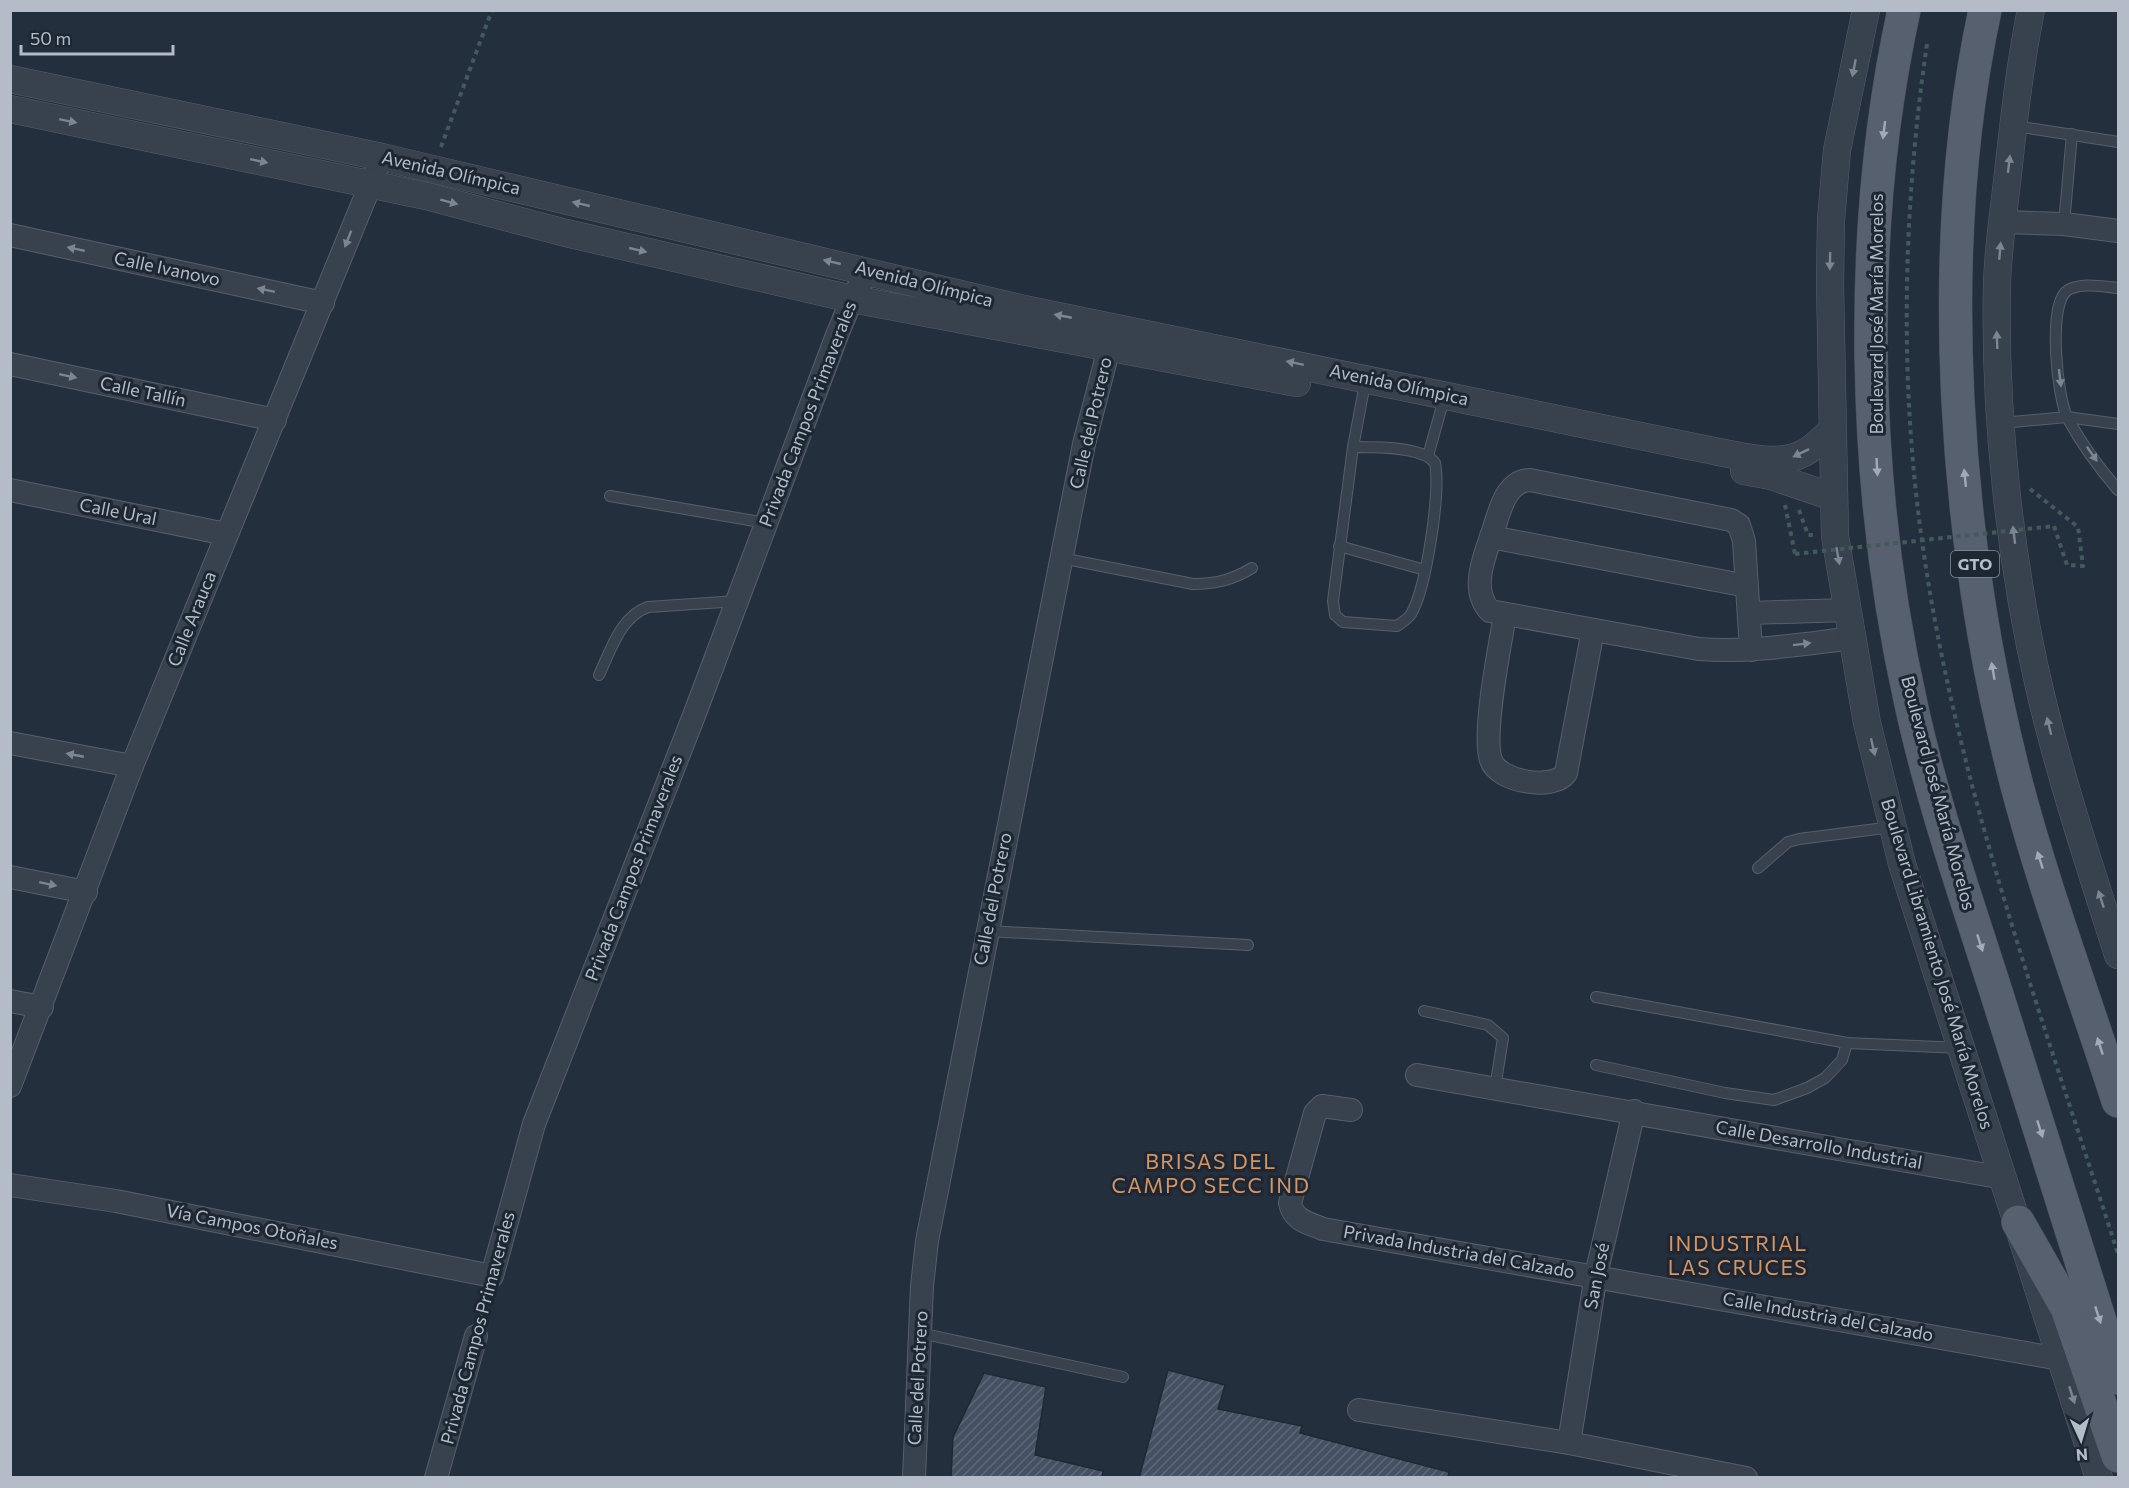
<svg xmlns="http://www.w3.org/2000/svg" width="2129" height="1488" viewBox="0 0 2129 1488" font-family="Commissioner,sans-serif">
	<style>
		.building { fill: url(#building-hatch); stroke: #1f2835; stroke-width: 1.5 }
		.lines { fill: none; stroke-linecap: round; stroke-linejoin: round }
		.service-casing { stroke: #565f6c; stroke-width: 12 }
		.minor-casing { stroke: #565f6c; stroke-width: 24 }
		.tertiary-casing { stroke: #565f6c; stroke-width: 28 }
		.primary-casing { stroke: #414a57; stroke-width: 34 }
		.path { stroke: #44595c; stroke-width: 4; stroke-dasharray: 4.5 4.5; stroke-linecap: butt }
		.service { stroke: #38414e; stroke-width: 10 }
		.minor { stroke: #38414e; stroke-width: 22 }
		.tertiary { stroke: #38414e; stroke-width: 27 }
		.primary { stroke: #56606e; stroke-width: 33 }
		.path-bridge { stroke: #44595c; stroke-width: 4; stroke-dasharray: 4.5 4.5; stroke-linecap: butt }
		.oneway { fill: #7c8592 }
		.oneway2 { fill: #a1aab7 }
		.labels { text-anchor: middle; stroke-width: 6; stroke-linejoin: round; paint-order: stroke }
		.shield { fill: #1d2633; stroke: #878f9c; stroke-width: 1.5 }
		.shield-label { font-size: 16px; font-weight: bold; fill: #b4bcc9 }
		.street-label { font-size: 18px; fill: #b4bcc9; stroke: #1d2633 }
		.quarter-label { font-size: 21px; letter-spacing: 1.5px; fill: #d59563; stroke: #1d2633 }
	</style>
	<defs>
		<pattern id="building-hatch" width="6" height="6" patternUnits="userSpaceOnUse" patternTransform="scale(1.5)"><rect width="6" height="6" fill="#455162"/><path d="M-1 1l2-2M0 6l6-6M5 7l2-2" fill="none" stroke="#5d6877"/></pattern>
	</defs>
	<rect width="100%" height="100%" fill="#242f3e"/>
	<g class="building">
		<polygon points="1168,1370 1225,1385 1218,1409 1302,1426 1300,1433 1449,1472 1448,1478 1139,1478"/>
		<polygon points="984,1373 1046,1387 1035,1455 1103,1471 1102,1478 951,1478 953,1437"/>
	</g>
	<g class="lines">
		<g class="service-casing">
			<g id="service">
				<polyline points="2015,126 2118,142"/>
				<polyline points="2064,224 2072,134"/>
				<path d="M2118,288C2104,287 2082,282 2068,290C2047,302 2057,399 2068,419C2081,443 2100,469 2118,490"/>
				<polyline points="2002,423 2067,417 2118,424"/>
				<path d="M1353,447C1373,447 1423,446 1435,463C1441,492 1426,589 1411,614C1408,619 1401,623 1397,626L1343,622L1335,615L1333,601Z"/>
				<polyline points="1353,447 1366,378"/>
				<polyline points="1428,456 1445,395"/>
				<polyline points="610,496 766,523"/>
				<polyline points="1339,546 1425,570"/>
				<path d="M1061,558L1193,584C1216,584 1232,580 1252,568"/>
				<path d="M599,675C611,650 620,617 648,607L738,601"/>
				<polyline points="1758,868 1788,842 1799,839 1892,827"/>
				<polyline points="987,931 1248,945"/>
				<polyline points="1596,997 1847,1043 1961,1048"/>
				<polyline points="1424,1011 1488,1025 1503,1038 1495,1088"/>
				<polyline points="1596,1065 1725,1093 1774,1100 1807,1088 1825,1078 1842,1060 1847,1043"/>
				<polyline points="920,1333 1123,1377"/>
			</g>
		</g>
		<g class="minor-casing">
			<g id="minor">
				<polyline points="2002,222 2064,224 2118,231"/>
				<polyline points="10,235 323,303"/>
				<polyline points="10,364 275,420"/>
				<polyline points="10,490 226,534"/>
				<polyline points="1491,537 1747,586"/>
				<polyline points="1749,613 1848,610"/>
				<path d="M1505,615C1500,645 1482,734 1491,760C1498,782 1554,791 1566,773L1593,630"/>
				<path d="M1751,650L1744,541L1739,525L1731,520L1530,480C1504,481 1499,515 1492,534C1484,557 1470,590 1490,611L1699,649C1751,653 1802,644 1853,638"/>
				<polyline points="10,743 132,766"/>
				<polyline points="10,877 86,892"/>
				<polyline points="10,1001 42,1007"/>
				<polyline points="1417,1075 2004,1178"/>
				<polyline points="10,1086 132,766 376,171"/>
				<path d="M1351,1110L1322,1106L1315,1113L1290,1203C1293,1220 1308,1223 1323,1229L2060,1359"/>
				<polyline points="10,1185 116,1201 492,1276 534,1124 695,713 837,335 852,299 868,271"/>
				<polyline points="1359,1410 1569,1443 1746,1478"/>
				<polyline points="1569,1443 1596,1275 1634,1111"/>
				<polyline points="436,1478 476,1336"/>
				<polyline points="914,1478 922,1286 927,1241 1084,444 1109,348 1110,331"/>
			</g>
		</g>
		<g class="tertiary-casing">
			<g id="tertiary">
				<polyline points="1866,10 1837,150 1831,220 1830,283 1835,536 1867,723 1902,864 2099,1478"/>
				<path d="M2031,10C2020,64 2014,119 2008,173C2004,210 1998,247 1997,284C1994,415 2010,563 2040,691C2061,780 2090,867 2118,955"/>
				<path d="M10,79L382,157L1024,309L1694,447C1726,452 1775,469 1804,453C1814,448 1823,438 1832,430"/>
				<polyline points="10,109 426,196 566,233 852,299 1297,383"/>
				<polyline points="1744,471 1771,476 1833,497"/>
			</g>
		</g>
		<g class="primary-casing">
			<g id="primary">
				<path d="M1904,10C1856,229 1862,486 1911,704C1933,805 1968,903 1999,1001C2039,1127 2079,1253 2118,1378"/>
				<path d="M1985,10C1933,253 1954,542 2016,782C2044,889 2084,995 2118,1101"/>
				<polyline points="2018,1222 2067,1308 2118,1456"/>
			</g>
		</g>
		<g class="path">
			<path d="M1927,44C1903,207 1899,378 1922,541C1956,785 2043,1019 2118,1254"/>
			<polyline points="441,147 492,10"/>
			<polyline points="2030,489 2078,527 2083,566 2067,565 2054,526"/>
			<polyline points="1785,505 1795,554"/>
			<polyline points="1799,510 1808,535 1813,535"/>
			<polyline points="481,1318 487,1296"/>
		</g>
		<use href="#service" class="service"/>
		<use href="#minor" class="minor"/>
		<use href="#tertiary" class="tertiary"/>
		<use href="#primary" class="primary"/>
		<polyline class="path-bridge" points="1795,554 2054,526"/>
	</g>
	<defs><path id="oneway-solid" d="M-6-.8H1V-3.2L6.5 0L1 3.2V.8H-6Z" transform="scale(1.5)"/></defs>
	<g class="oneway">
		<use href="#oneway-solid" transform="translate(1854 68) rotate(101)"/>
		<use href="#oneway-solid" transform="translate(68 121) rotate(12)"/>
		<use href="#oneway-solid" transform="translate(259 161) rotate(12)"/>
		<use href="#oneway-solid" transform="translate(2009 164) rotate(-83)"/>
		<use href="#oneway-solid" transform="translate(449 202) rotate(15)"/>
		<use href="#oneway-solid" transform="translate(581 204) rotate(-167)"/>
		<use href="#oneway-solid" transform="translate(348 239) rotate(111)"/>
		<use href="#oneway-solid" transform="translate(76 249) rotate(-168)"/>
		<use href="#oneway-solid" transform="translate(638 250) rotate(13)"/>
		<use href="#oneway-solid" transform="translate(2000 251) rotate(-85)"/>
		<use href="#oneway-solid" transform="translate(1830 261) rotate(91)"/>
		<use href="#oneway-solid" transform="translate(832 262) rotate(-167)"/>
		<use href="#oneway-solid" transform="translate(266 290) rotate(-168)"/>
		<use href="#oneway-solid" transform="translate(1063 316) rotate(-169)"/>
		<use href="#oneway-solid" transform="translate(1997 340) rotate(-92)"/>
		<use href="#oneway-solid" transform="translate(1295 363) rotate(-168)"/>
		<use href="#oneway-solid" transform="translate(68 376) rotate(12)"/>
		<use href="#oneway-solid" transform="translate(2060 378) rotate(83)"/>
		<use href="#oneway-solid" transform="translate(1801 453) rotate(154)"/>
		<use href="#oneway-solid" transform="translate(2092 454) rotate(55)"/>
		<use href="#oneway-solid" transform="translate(2014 535) rotate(-97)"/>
		<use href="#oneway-solid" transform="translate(1838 556) rotate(80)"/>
		<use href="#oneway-solid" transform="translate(1802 644) rotate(-7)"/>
		<use href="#oneway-solid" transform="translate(2049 726) rotate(-104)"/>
		<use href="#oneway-solid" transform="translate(1873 747) rotate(77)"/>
		<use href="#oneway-solid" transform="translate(75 755) rotate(-169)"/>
		<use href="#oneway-solid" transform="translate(48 884) rotate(12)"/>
		<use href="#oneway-solid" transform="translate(2101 899) rotate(-108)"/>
		<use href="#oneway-solid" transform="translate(2072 1395) rotate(72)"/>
	</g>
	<g class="oneway2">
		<use href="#oneway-solid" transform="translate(1884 130) rotate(97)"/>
		<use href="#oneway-solid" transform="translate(1877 467) rotate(87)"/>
		<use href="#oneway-solid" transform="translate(1965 478) rotate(-96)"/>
		<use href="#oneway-solid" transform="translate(1993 671) rotate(-100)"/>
		<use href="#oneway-solid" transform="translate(2040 860) rotate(-108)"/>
		<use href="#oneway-solid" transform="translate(1980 943) rotate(72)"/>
		<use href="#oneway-solid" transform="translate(2100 1046) rotate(-108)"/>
		<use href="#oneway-solid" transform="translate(2040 1129) rotate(72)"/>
		<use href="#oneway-solid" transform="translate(2098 1315) rotate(72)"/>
	</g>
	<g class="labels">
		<rect class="shield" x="1951" y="551" width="48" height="26" rx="4.5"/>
		<g class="shield-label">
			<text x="1975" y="570">GTO</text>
		</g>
		<g class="street-label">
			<text transform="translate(451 173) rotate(13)" y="6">Avenida Olímpica</text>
			<text transform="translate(167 269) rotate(12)" y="6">Calle Ivanovo</text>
			<text transform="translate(924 284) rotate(14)" y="6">Avenida Olímpica</text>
			<text transform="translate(1877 314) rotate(-90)" y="6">Boulevard José María Morelos</text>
			<text transform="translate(1399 385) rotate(12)" y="6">Avenida Olímpica</text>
			<text transform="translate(143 392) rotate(12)" y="6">Calle Tallín</text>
			<text transform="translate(808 414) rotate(-69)" y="6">Privada Campos Primaverales</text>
			<text transform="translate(1091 423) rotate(-77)" y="6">Calle del Potrero</text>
			<text transform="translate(118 512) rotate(11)" y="6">Calle Ural</text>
			<text transform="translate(192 619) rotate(-68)" y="6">Calle Arauca</text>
			<text transform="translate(1938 793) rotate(75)" y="6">Boulevard José María Morelos</text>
			<text transform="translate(634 868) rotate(-69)" y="6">Privada Campos Primaverales</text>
			<text transform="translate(993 899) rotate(-79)" y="6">Calle del Potrero</text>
			<text transform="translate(1937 964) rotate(73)" y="6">Boulevard Libramiento José María Morelos</text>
			<text transform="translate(1819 1145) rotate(10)" y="6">Calle Desarrollo Industrial</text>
			<text transform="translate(252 1227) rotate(11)" y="6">Vía Campos Otoñales</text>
			<text transform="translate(1459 1252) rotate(10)" y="6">Privada Industria del Calzado</text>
			<text transform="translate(1597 1276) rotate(-79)" y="6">San José</text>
			<text transform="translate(1828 1317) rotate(10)" y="6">Calle Industria del Calzado</text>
			<text transform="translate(478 1328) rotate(-75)" y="6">Privada Campos Primaverales</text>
			<text transform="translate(918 1378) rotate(-87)" y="6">Calle del Potrero</text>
		</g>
		<g class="quarter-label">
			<text x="1211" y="1169">BRISAS DEL<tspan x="1211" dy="24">CAMPO SECC IND</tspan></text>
			<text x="1738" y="1251">INDUSTRIAL<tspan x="1738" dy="24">LAS CRUCES</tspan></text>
		</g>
	</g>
	<rect width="2129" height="1488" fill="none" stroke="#b4bcc9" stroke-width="24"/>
	<g transform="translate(2081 1440) rotate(176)" stroke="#1d2633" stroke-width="4.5" paint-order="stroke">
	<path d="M0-4.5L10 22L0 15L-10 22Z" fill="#b4bcc9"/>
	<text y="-9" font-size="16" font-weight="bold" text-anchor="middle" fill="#b4bcc9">N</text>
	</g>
	<path d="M21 45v9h152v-9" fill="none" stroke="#b4bcc9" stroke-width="3"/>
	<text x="30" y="45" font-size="18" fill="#b4bcc9" stroke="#1d2633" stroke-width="4.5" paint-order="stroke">50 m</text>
</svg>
